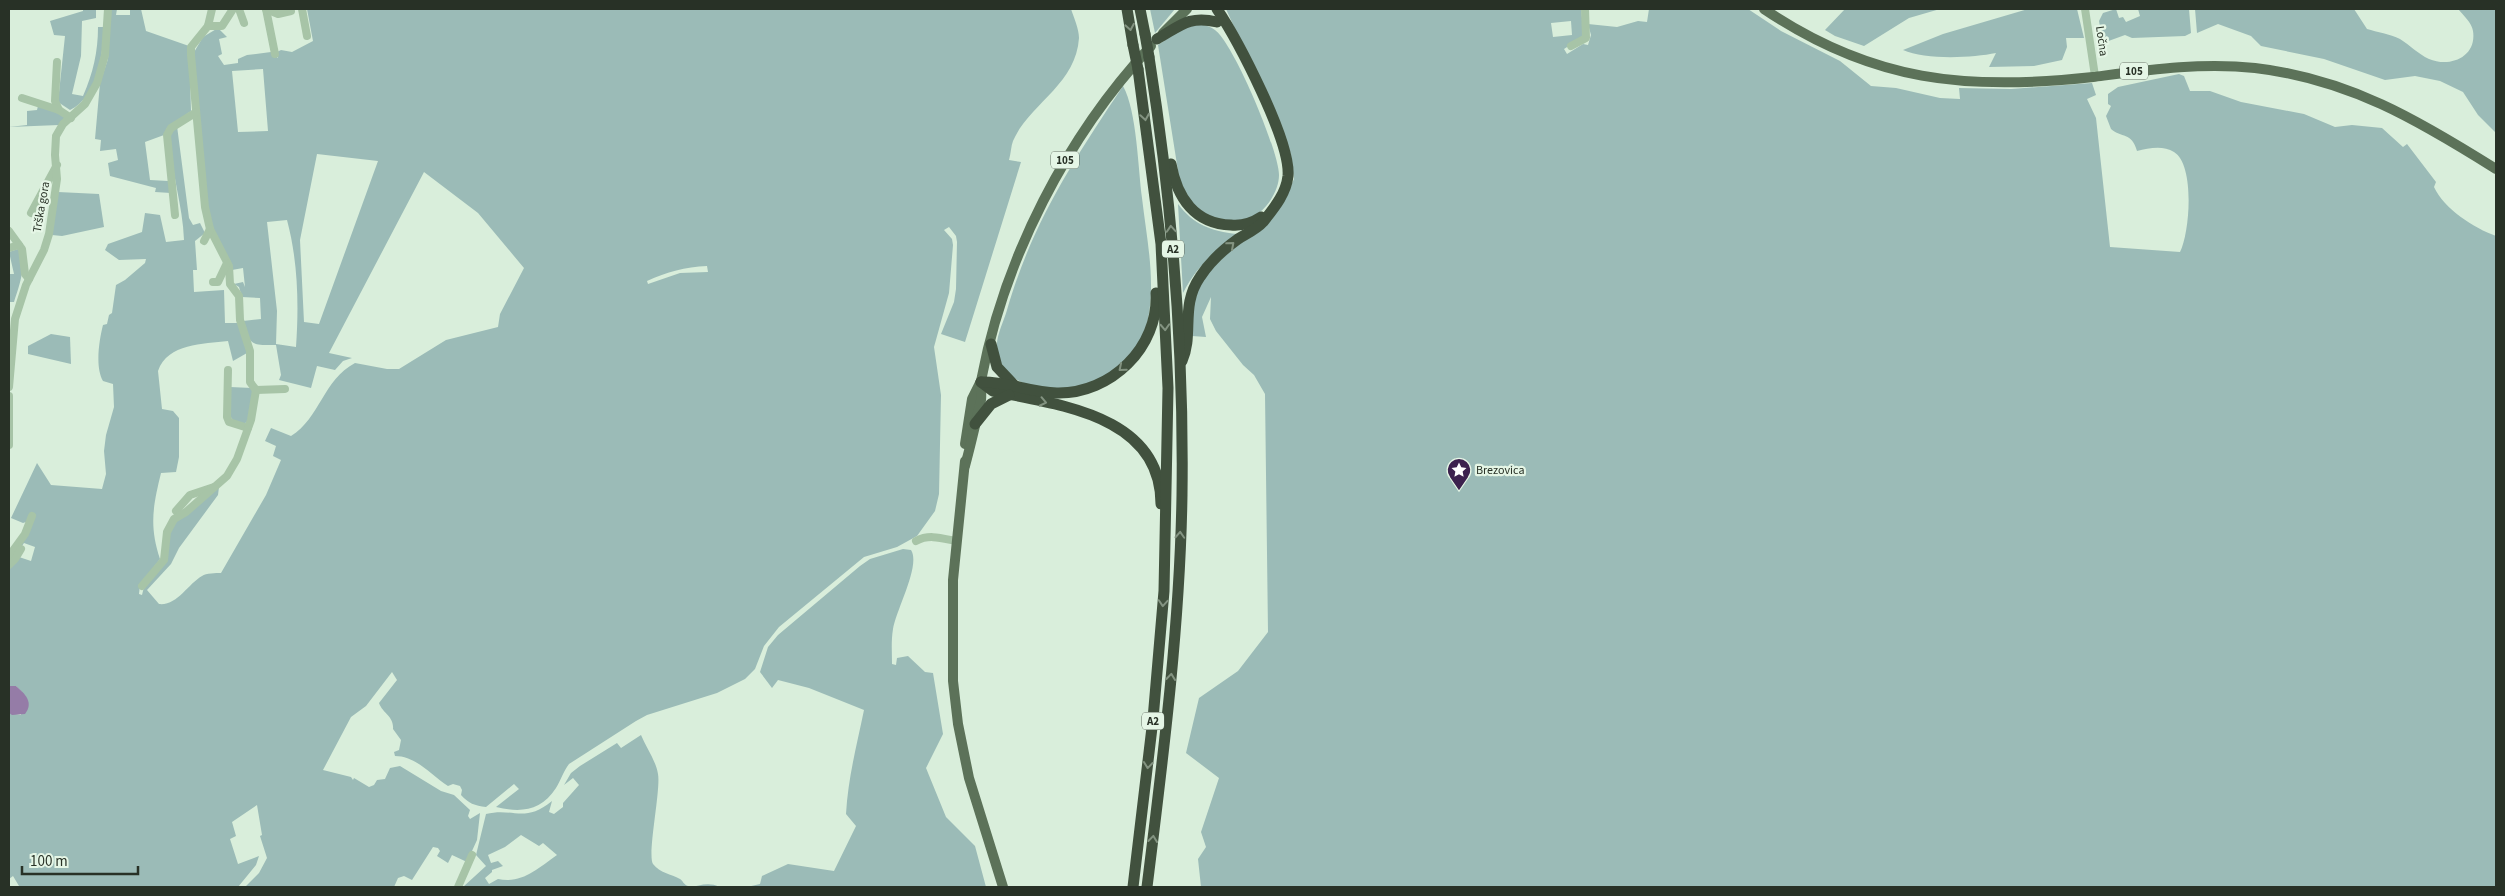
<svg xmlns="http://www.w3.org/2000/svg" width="2505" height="896" viewBox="0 0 2505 896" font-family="'Source Sans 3',sans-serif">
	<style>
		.green { fill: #9bbbb7; fill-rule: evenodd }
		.water { fill: #957ca7 }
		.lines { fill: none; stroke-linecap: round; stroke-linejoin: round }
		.minor { stroke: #a7c4a7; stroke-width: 8 }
		.major { stroke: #5c7259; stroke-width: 10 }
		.highway { stroke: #41513e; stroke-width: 11 }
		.highway-bridge { stroke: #41513e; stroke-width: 11 }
		.oneway { stroke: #839381 }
		.labels { text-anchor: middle; stroke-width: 4.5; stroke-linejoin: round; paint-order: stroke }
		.shield { fill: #e5f6e6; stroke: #616c60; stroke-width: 1 }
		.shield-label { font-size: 11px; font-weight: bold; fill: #283126 }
		.street-label { font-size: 12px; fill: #283126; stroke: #e5f6e6 }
		.poi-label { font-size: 12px; fill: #283126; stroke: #e5f6e6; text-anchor: start }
	</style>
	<rect width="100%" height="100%" fill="#d9eedb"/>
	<g class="green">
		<path d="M83,9H96V18L82,21L81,56L72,94L83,96C93,73 98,52 98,27H105C102,54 98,97 70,110L58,102L65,36L54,35L50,21L83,11Z"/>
		<polygon points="111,9 117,9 116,15 130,15 130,9 141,9 146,31 189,46 191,111 167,128 164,135 145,142 150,180 168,181 171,193 155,192 156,188 110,176 108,163 118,160 116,149 100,151 101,140 95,139 100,83 108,59"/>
		<path d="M307,9H1071C1074,18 1079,29 1079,38C1076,85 1029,104 1013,141C1011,146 1011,153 1009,160L1021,162L965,342L941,334L954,302L956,289L957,242L956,236L949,227L944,230L952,239L953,245L949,293L934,347L941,395L939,494L935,511L917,536L897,547L864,557L779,627L764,646L755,669L745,679L717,693L647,715L636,721L569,764C563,772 561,780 556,788C541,811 521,813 496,807L519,789L514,784L486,807C475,806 468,803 461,795L462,790L460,786L453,784L448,786C431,775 416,756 395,756L394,752L399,750L401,740L393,729C394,716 383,714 379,703L397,680L392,672L366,706L351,717L323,770L351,777L353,780L354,778L369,787L374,785L377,780L385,779L390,768L400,766L441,791L454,795L470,810L468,816L470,819L480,813L477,840L467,862L452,855L448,863L437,856L440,851L438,848L433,847L412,880L404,876L398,878L394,887H245L259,873L267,858L260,836L262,835L257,805L232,822L236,836L230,839L238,864L259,856L256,865L238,887L19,886L13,876L9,879V713L21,715L22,692L16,686H9V567L19,557L31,561L35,547L24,543L9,564V559L29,521L23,523L11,518L37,463L51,485L102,489L106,474L104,451L106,435L114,407L113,384L103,381C95,367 99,341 103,325L107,324L109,315L112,313L116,285L125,280L145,263L146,259L119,260L105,250L108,244L142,232L145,213L160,215L166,242L184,240C183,203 169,169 171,131L177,126L189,218L193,225L200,223L205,233L195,241L197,270H193L194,292L224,290L225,323H239L247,353L233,361L228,341C203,344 168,343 158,371L162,409L173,411L179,418V457L176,472L161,473C153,506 149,526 160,559L140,585L139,594L142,595L144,587L163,565L171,525L219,487L218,495L179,548L171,564L147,590L159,604C177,606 188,584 202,576C206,573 216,573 221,573L266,495L281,460L273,456L276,446L265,441L271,428L291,436C320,418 323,380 355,363L387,369H399L446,340L498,327L500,314L524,268L478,213L424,172L329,353L352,358L343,361L335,370L317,366L311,388L279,380L281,375L276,345C250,345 251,346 243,321L261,319L260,298L242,297L239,287L234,284L243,282L245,287L243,268L232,270L213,230L208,213L193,54L203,37L218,28L227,37L219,39L222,54L218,56L224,65L238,63V59L247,55L271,52L278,58L277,52L281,50L292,52L313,41ZM263,69L268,131L238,132L232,71ZM317,154L378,161L319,324L304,322L300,240ZM287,220C298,261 299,305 296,347L276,344L277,311L267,222ZM707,266L708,272L680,273L648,284L647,281C667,272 685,267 707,266Z"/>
		<polygon points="1150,9 1175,9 1155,33"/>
		<path d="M1226,9H1581L1584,36L1564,49L1567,54L1583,44L1588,45L1591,35L1588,24L1617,27L1638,21L1647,22L1649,9H1748L1781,31L1840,61L1871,86L1896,88L1940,98L1960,99L1959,88L2011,89L2092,83L2096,95L2087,99L2096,118L2110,247L2180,252C2190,232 2195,165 2174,152C2163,145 2149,148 2137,151C2132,132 2121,138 2111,129L2106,116L2111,106L2108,104V94L2118,87L2179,74L2184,76L2190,91H2210L2241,102L2304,114L2335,127L2352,125L2382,128L2403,147L2407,144L2436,182L2434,187C2444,209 2474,228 2496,236V887H1201L1198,859L1206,847L1201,832L1219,778L1186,753L1199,698L1238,671L1268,632L1265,394L1254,375L1243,365L1216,331L1210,319L1211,297L1202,317L1206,337L1192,336L1191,308L1200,280L1286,197L1294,179L1290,151ZM1571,21L1572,35L1553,37L1551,23Z"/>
		<polygon points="1845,9 1940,9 1909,18 1864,46 1835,36 1825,30"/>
		<path d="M2028,9H2077L2084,38H2066L2067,47L2062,60L2034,66L1989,67L1996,53C1972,58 1925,60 1903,50L1943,34Z"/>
		<polygon points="2116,9 2119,18 2123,17 2126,22 2140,16 2138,9 2189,9 2191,33 2185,36 2132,38 2125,35 2103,43 2099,21 2103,13"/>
		<path d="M2195,9H2354L2367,29C2377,32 2390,34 2400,39C2410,45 2418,54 2429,59C2450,68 2477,57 2473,31C2472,23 2463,15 2458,9H2496V133L2478,115L2463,92L2440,81L2415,76L2385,80L2324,59L2261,46L2251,36L2218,24L2197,33Z"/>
		<path d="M1189,24C1198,24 1207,24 1215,30C1234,44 1279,151 1279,175C1279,194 1261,219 1241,221C1236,222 1230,221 1225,220C1221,220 1214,220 1210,218C1194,209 1185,194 1179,177L1158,45Z"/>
		<path d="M1123,86C1137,111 1138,169 1142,198C1147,242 1159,293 1143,337C1136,354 1115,374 1098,381C1065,394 999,394 997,347C996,336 1004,321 1007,310C1032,223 1073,161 1123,86Z"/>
		<polygon points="38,106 66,116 59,125 9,127 27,125 27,111 37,110"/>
		<polygon points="58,192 99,194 104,227 62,236 52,235"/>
		<path d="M1178,204C1194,225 1211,231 1237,234C1214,252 1196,267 1183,293Z"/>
		<path d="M18,249C28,264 19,286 14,302H9V274H14L9,252Z"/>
		<polygon points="51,334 70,337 71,364 28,354 28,346"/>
		<polygon points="230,387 252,388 254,391 248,421 244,424 234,421 228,414"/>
		<path d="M903,549L911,550C921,565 896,610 893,629C891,641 892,653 892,664L896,665L897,658L908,656L925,672L933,673L943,734L926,768L946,817L975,846L986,887H747L760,884L762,876L788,864L834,871L856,826L846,814C848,778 857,744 864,710L809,688L778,680L772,688L760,672L768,647L778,635L860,566L870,559Z"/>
		<path d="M641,735C646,747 656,761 658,774C661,790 647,855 653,864C660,873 671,874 680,879C683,881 684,885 688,886C695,889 705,880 720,887H463L486,866L476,855L486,814C513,807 524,824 552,801L549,812L554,814L563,807V803L579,785L573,778L564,785L571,773L580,766L617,743L621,748ZM521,835L539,846L543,843L557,855C537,869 522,884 498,879L489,884L485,878L492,872V870L503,866L498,861L491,863L488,855L505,847Z"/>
	</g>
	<path class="water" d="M9,686H16C25,694 34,702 25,714L12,715L9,713Z"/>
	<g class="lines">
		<g class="minor">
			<polyline points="212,9 208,26 191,47 191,55 205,207 210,229 229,266 230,284 239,296 240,320 250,351 250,382 256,390 285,389"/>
			<polyline points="239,9 244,23"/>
			<polyline points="266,9 275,54"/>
			<polyline points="266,9 278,14 291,11"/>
			<polyline points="302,9 307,36"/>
			<polyline points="2085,9 2095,76"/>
			<polyline points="208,26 222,26 233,9"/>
			<polyline points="1571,46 1586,38 1585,9"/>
			<polyline points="57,62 55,101 59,110"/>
			<polyline points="22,98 59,110 71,118"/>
			<polyline points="31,213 57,165"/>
			<polyline points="175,215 167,135 171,128 195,113"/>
			<polyline points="9,231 22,249 25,274 29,279"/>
			<polyline points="204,241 210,229"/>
			<polyline points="9,248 19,245"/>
			<polyline points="213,282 218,282 227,263"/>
			<polyline points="228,370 227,417 229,422 248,428"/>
			<polyline points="9,387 15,319 26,285 44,250 49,234 57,179 55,155 56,136 63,124 85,104 97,83 105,55 108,9"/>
			<polyline points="9,396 9,445"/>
			<polyline points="176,511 190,495 214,487"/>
			<path d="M916,541C929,534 941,538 955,541"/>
			<polyline points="9,556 25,534 32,516"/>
			<polyline points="9,565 15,559 21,549"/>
			<polyline points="142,586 164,560 167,532 174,519 186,512 227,476 237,459 251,420 256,390"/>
			<polyline points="458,887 472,855"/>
		</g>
		<g class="major">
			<path d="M1764,9C1872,82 1967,91 2093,77C2147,70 2201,62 2255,68C2349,79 2418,120 2496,169"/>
			<polyline points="1163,33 1187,9"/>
			<polyline points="965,444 972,399 980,383"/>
			<polyline points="965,461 953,580 953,681 958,724 969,778 1003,887"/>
			<path d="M965,466C971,444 976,422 981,400C982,393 980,387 981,381C1004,258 1067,136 1151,46"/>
		</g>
		<g class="highway">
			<polyline points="1127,9 1133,45"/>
			<polyline points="1140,9 1145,34"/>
			<path d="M1157,39C1180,26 1189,15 1217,22"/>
			<path d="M1171,164C1177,198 1195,224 1231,225C1242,226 1252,223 1261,217"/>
			<polyline points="991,344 997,367 1015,386"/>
			<path d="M1182,361C1194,334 1180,306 1200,277C1209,263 1224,249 1238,239C1246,234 1257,229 1263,222C1274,208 1286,194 1288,176C1291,141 1237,39 1217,9"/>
			<path d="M981,382L993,391C1059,405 1161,415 1161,504"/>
			<path d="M981,382C1007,381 1031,393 1057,393C1111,394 1159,347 1156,293"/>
			<polyline points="975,424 991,404 1009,395"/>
			<polyline points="1133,887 1153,719 1164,591 1168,388 1161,244 1138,69"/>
			<path d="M1147,887C1163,758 1180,626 1182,495C1184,349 1172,202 1149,57"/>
		</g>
		<g class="highway-bridge">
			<polyline points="1145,34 1149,57"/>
			<polyline points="1133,45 1138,69"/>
		</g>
	</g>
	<defs><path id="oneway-chevron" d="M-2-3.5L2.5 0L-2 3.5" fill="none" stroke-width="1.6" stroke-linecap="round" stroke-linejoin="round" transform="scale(1.25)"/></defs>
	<g class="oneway">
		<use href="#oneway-chevron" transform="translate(1130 27) rotate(80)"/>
		<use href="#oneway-chevron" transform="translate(1145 117) rotate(81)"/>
		<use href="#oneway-chevron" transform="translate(1171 229) rotate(-94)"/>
		<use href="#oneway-chevron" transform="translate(1231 245) rotate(-41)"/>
		<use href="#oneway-chevron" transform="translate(1165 327) rotate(87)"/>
		<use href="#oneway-chevron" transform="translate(1122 368) rotate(140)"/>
		<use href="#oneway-chevron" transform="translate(1043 402) rotate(12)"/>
		<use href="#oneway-chevron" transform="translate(1180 535) rotate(-87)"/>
		<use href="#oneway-chevron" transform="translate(1163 603) rotate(94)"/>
		<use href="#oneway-chevron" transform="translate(1171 677) rotate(-84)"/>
		<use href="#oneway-chevron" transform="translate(1148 765) rotate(96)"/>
		<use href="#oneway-chevron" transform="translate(1153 839) rotate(-83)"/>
	</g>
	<defs>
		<g id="sight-pin" transform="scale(1.25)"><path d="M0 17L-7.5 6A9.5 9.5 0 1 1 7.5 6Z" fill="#3c214e" stroke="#e5f6e6"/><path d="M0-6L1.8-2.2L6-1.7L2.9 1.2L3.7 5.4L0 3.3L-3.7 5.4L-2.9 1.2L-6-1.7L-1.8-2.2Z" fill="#fff"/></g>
	</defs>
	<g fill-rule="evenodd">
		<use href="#sight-pin" x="1459" y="470"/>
	</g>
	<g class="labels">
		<g class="shield">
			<rect x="2120" y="62.5" width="28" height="17" rx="4"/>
			<rect x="1051" y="151.5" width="28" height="17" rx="4"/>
			<rect x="1162" y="240.5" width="22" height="17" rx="4"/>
			<rect x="1142" y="712.5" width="22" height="17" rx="4"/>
		</g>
		<g class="shield-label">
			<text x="2134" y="75">105</text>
			<text x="1065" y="164">105</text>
			<text x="1173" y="253">A2</text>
			<text x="1153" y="725">A2</text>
		</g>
		<g class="street-label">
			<text transform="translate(2102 41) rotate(82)" y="4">Ločna</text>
			<text transform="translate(41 207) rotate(-80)" y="4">Trška gora</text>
		</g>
		<g class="poi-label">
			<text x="1476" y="474">Brezovica</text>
		</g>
	</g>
	<rect width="2505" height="896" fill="none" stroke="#283126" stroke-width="20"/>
	<path d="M22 866v8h116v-8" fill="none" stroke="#283126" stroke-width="2.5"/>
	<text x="30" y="866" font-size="15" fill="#283126" stroke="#e5f6e6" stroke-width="4" paint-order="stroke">100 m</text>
</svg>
